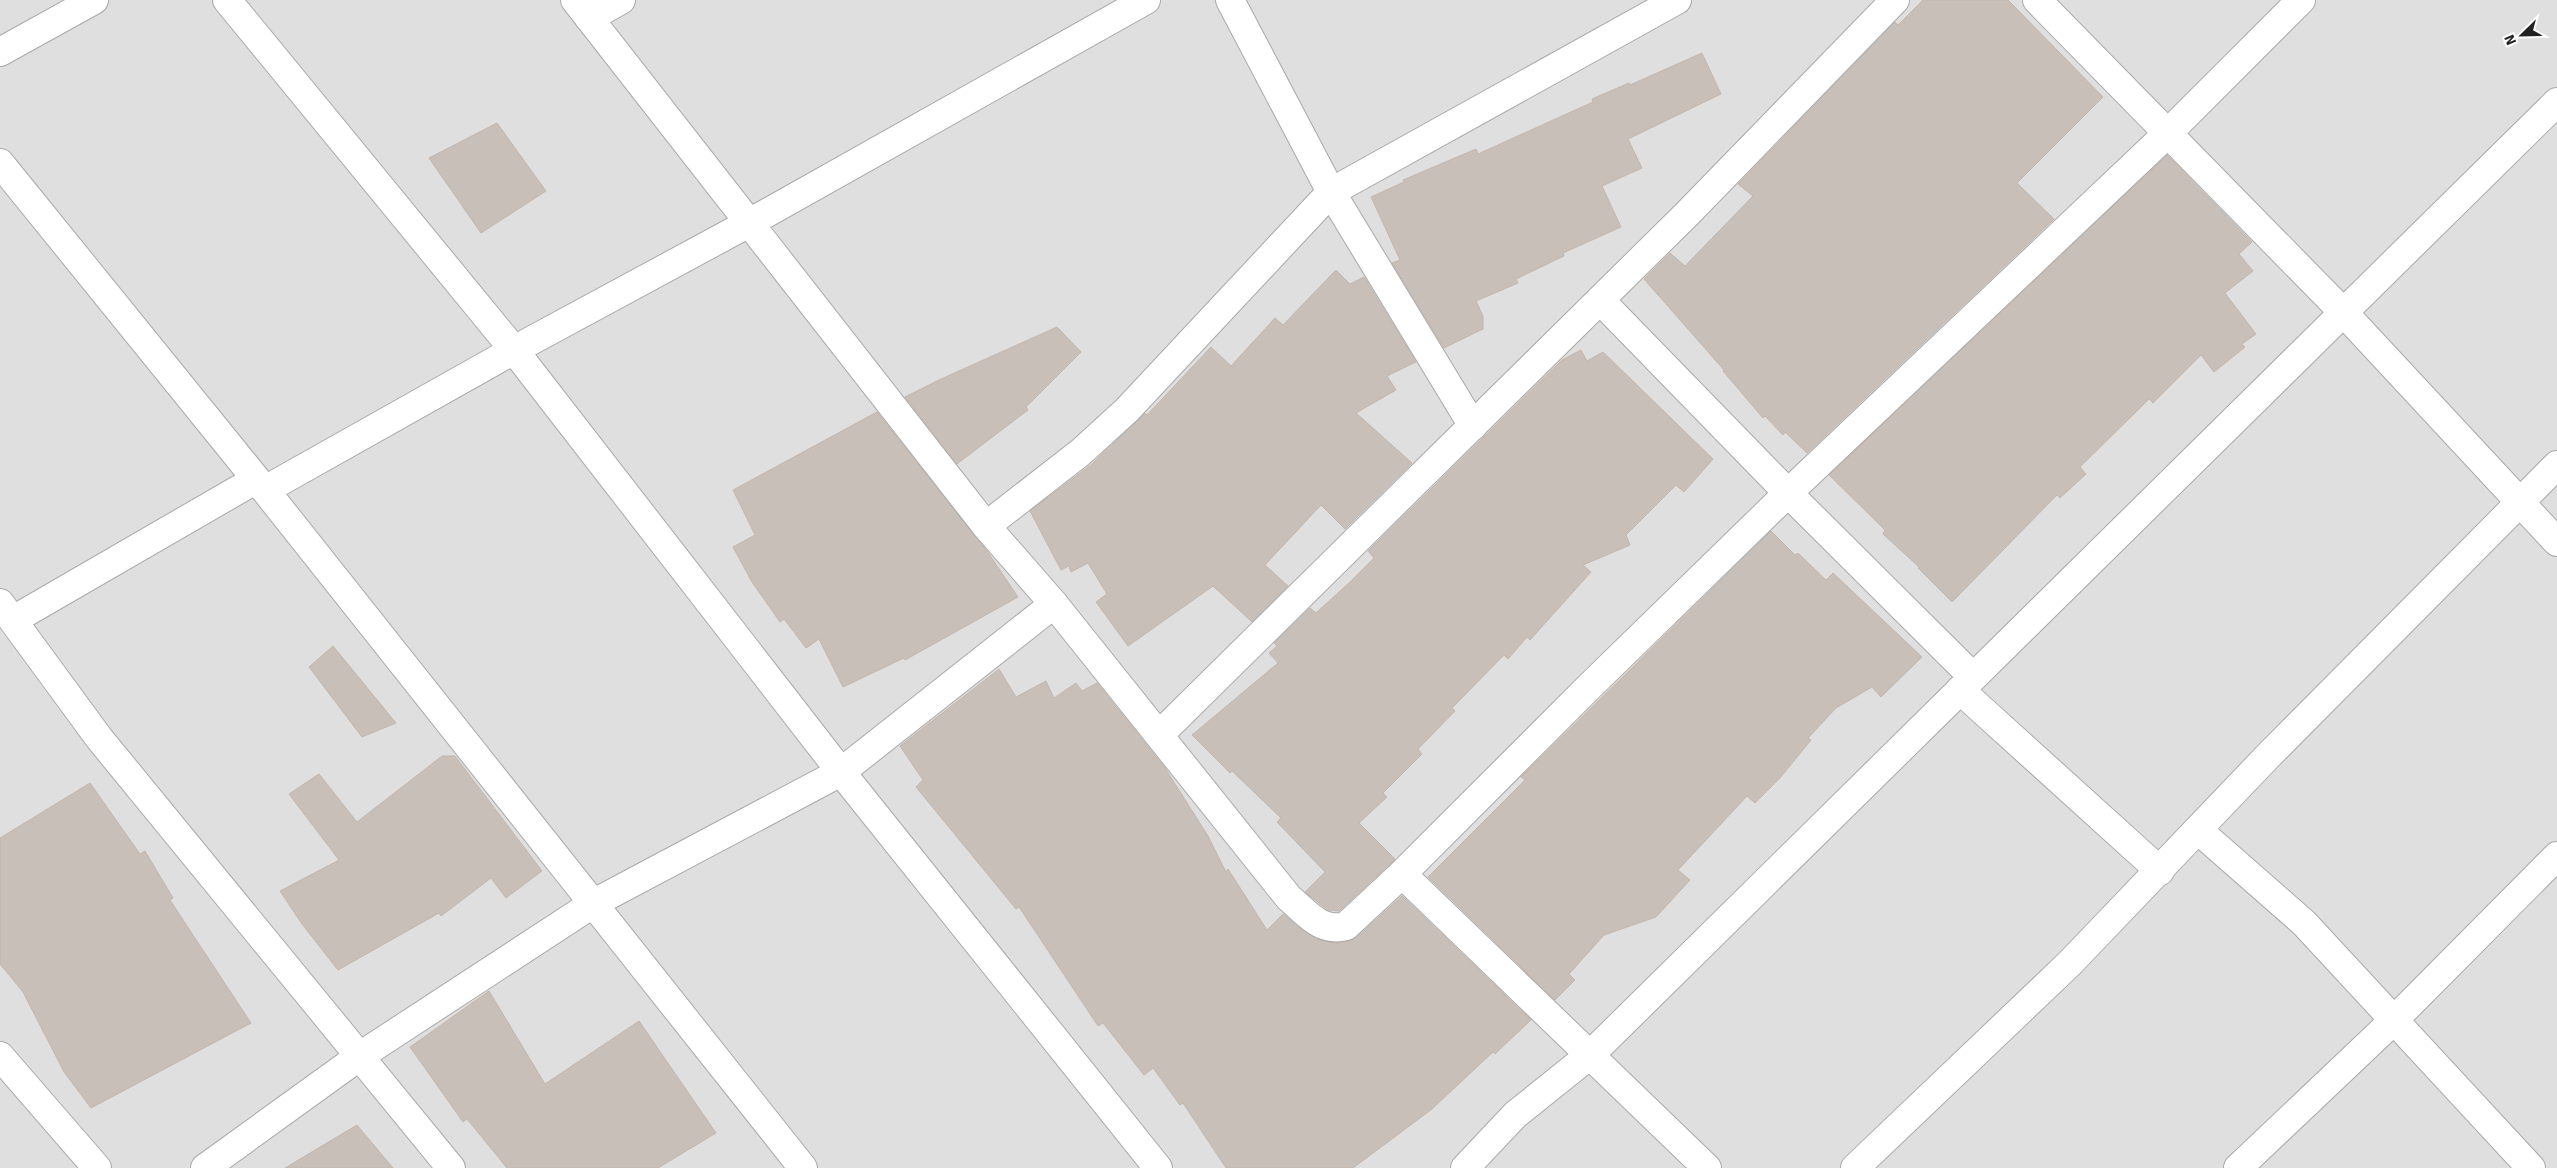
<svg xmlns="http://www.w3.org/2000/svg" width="2557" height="1168" viewBox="0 0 2557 1168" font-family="Signika,sans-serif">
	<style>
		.residential { fill: #e0dfdf }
		.building { fill: #c7bfb8; stroke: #c4b6ab }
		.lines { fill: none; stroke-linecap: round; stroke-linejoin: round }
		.minor-casing { stroke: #a9a9a9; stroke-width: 30 }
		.minor { stroke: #fff; stroke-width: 28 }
	</style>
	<rect width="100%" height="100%" fill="#f2efe9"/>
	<rect class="residential" x="0" y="0" width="2557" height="1168"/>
	<g class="building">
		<polygon points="1923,0 2008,0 2103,97 2017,183 2054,219 1807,453 1785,432 1783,435 1765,416 1763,418 1723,371 1724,370 1644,279 1670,253 1685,266 1753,196 1738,184 1895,22 1898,25"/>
		<polygon points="1702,53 1721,94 1628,139 1642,168 1602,186 1621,227 1563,253 1564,256 1516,279 1518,283 1476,301 1483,316 1483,329 1444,348 1392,263 1400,260 1371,197 1404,182 1403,180 1476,149 1478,154 1593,102 1592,99 1629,83 1630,85"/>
		<polygon points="497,123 546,191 481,233 429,158"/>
		<polygon points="2167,155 2252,242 2239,254 2253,271 2225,293 2256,334 2242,344 2245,347 2214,372 2201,355 2153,403 2149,399 2080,467 2086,474 2060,498 2057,495 1952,602 1918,568 1919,567 1883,534 1885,530 1829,475"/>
		<polygon points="1336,270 1350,284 1364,277 1416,362 1387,376 1396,390 1356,413 1412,463 1345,529 1321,505 1265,565 1288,586 1252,622 1213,586 1128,646 1096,602 1107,594 1088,563 1071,572 1069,566 1061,570 1030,511 1092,464 1145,413 1147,415 1211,347 1231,366 1275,318 1283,325"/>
		<polygon points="1057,327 1081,352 1026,407 1028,410 957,464 905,397 941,379"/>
		<polygon points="1581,350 1587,361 1603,352 1713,459 1684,492 1676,485 1626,535 1630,545 1583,565 1591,572 1530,640 1527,637 1508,659 1504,655 1452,708 1455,711 1418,749 1422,754 1383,793 1387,797 1359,823 1395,859 1339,911 1328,910 1305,892 1325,872 1277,822 1281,818 1232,771 1230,773 1192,735 1278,663 1269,653 1277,646 1274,643 1310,608 1316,613 1350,582 1374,558 1368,551 1562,360"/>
		<polygon points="877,412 987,551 1018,597 905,660 904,658 843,687 819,639 806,648 784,619 780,622 752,582 733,547 755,535 733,490"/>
		<polygon points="1771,531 1795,555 1798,553 1826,580 1833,573 1922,657 1881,697 1872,687 1836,708 1808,738 1811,740 1780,778 1755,803 1747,796 1678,870 1690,880 1656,917 1604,935 1569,974 1575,980 1555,1000 1428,877 1525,780 1521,777"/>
		<polygon points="333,646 396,723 362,737 309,667"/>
		<polygon points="999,669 1016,697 1046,681 1054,698 1076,683 1082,691 1097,683 1165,768 1208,836 1226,872 1228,869 1267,930 1283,914 1316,939 1336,943 1348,941 1357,937 1402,896 1531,1020 1495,1054 1493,1052 1432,1109 1353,1168 1226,1168 1183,1103 1180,1105 1153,1068 1144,1075 1103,1023 1098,1026 1019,907 1016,909 916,787 923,780 900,746"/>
		<polygon points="442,756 455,756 542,871 506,898 491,878 441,916 439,913 338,970 302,924 280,891 339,860 289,794 319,774 357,822"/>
		<polygon points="90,783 140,854 145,851 173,898 170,900 251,1023 91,1108 64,1072 23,992 0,964 0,838"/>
		<polygon points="489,991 545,1084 639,1021 716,1133 658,1168 507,1168 467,1119 463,1122 410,1047"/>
		<polygon points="357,1125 393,1168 285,1168"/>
	</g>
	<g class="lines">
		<g class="minor-casing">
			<g id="minor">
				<polyline points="227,0 514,350 841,772 1158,1168"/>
				<path d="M575,0L986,526L1054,604L1289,898C1307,913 1321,933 1346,926L1402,874L1591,685L1788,493L2168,133L2301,0"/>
				<polyline points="1230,0 1331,192 1473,426"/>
				<polyline points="2037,0 2344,313 2557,542"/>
				<polyline points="589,18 621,0"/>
				<polyline points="0,52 94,0"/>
				<polyline points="0,163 265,490 803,1168"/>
				<polyline points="1600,300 1788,493 1973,677"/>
				<polyline points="265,490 514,350 749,223 1146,0"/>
				<polyline points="986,526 1081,452 1127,410 1331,192 1677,0"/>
				<polyline points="0,603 99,738 451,1168"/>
				<polyline points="13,620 255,480"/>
				<polyline points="1960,690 2160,871"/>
				<polyline points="1160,734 1687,214 1895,0"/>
				<polyline points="2198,830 2304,923 2531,1168"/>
				<polyline points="1402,874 1707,1168"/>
				<polyline points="0,1056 97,1168"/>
				<polyline points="205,1168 360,1056 594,903 841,772 1054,604"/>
				<polyline points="1465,1168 1515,1115 1591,1054 2557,102"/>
				<polyline points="1855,1168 2070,963 2268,756 2557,465"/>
				<polyline points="2238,1168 2394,1020 2557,856"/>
			</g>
		</g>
		<use href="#minor" class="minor"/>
	</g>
	<g transform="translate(2522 35) rotate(247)" stroke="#ffffff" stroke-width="4" paint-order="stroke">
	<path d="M0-4L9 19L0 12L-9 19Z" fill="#222222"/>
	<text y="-8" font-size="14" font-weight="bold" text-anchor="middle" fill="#222222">N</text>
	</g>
</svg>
